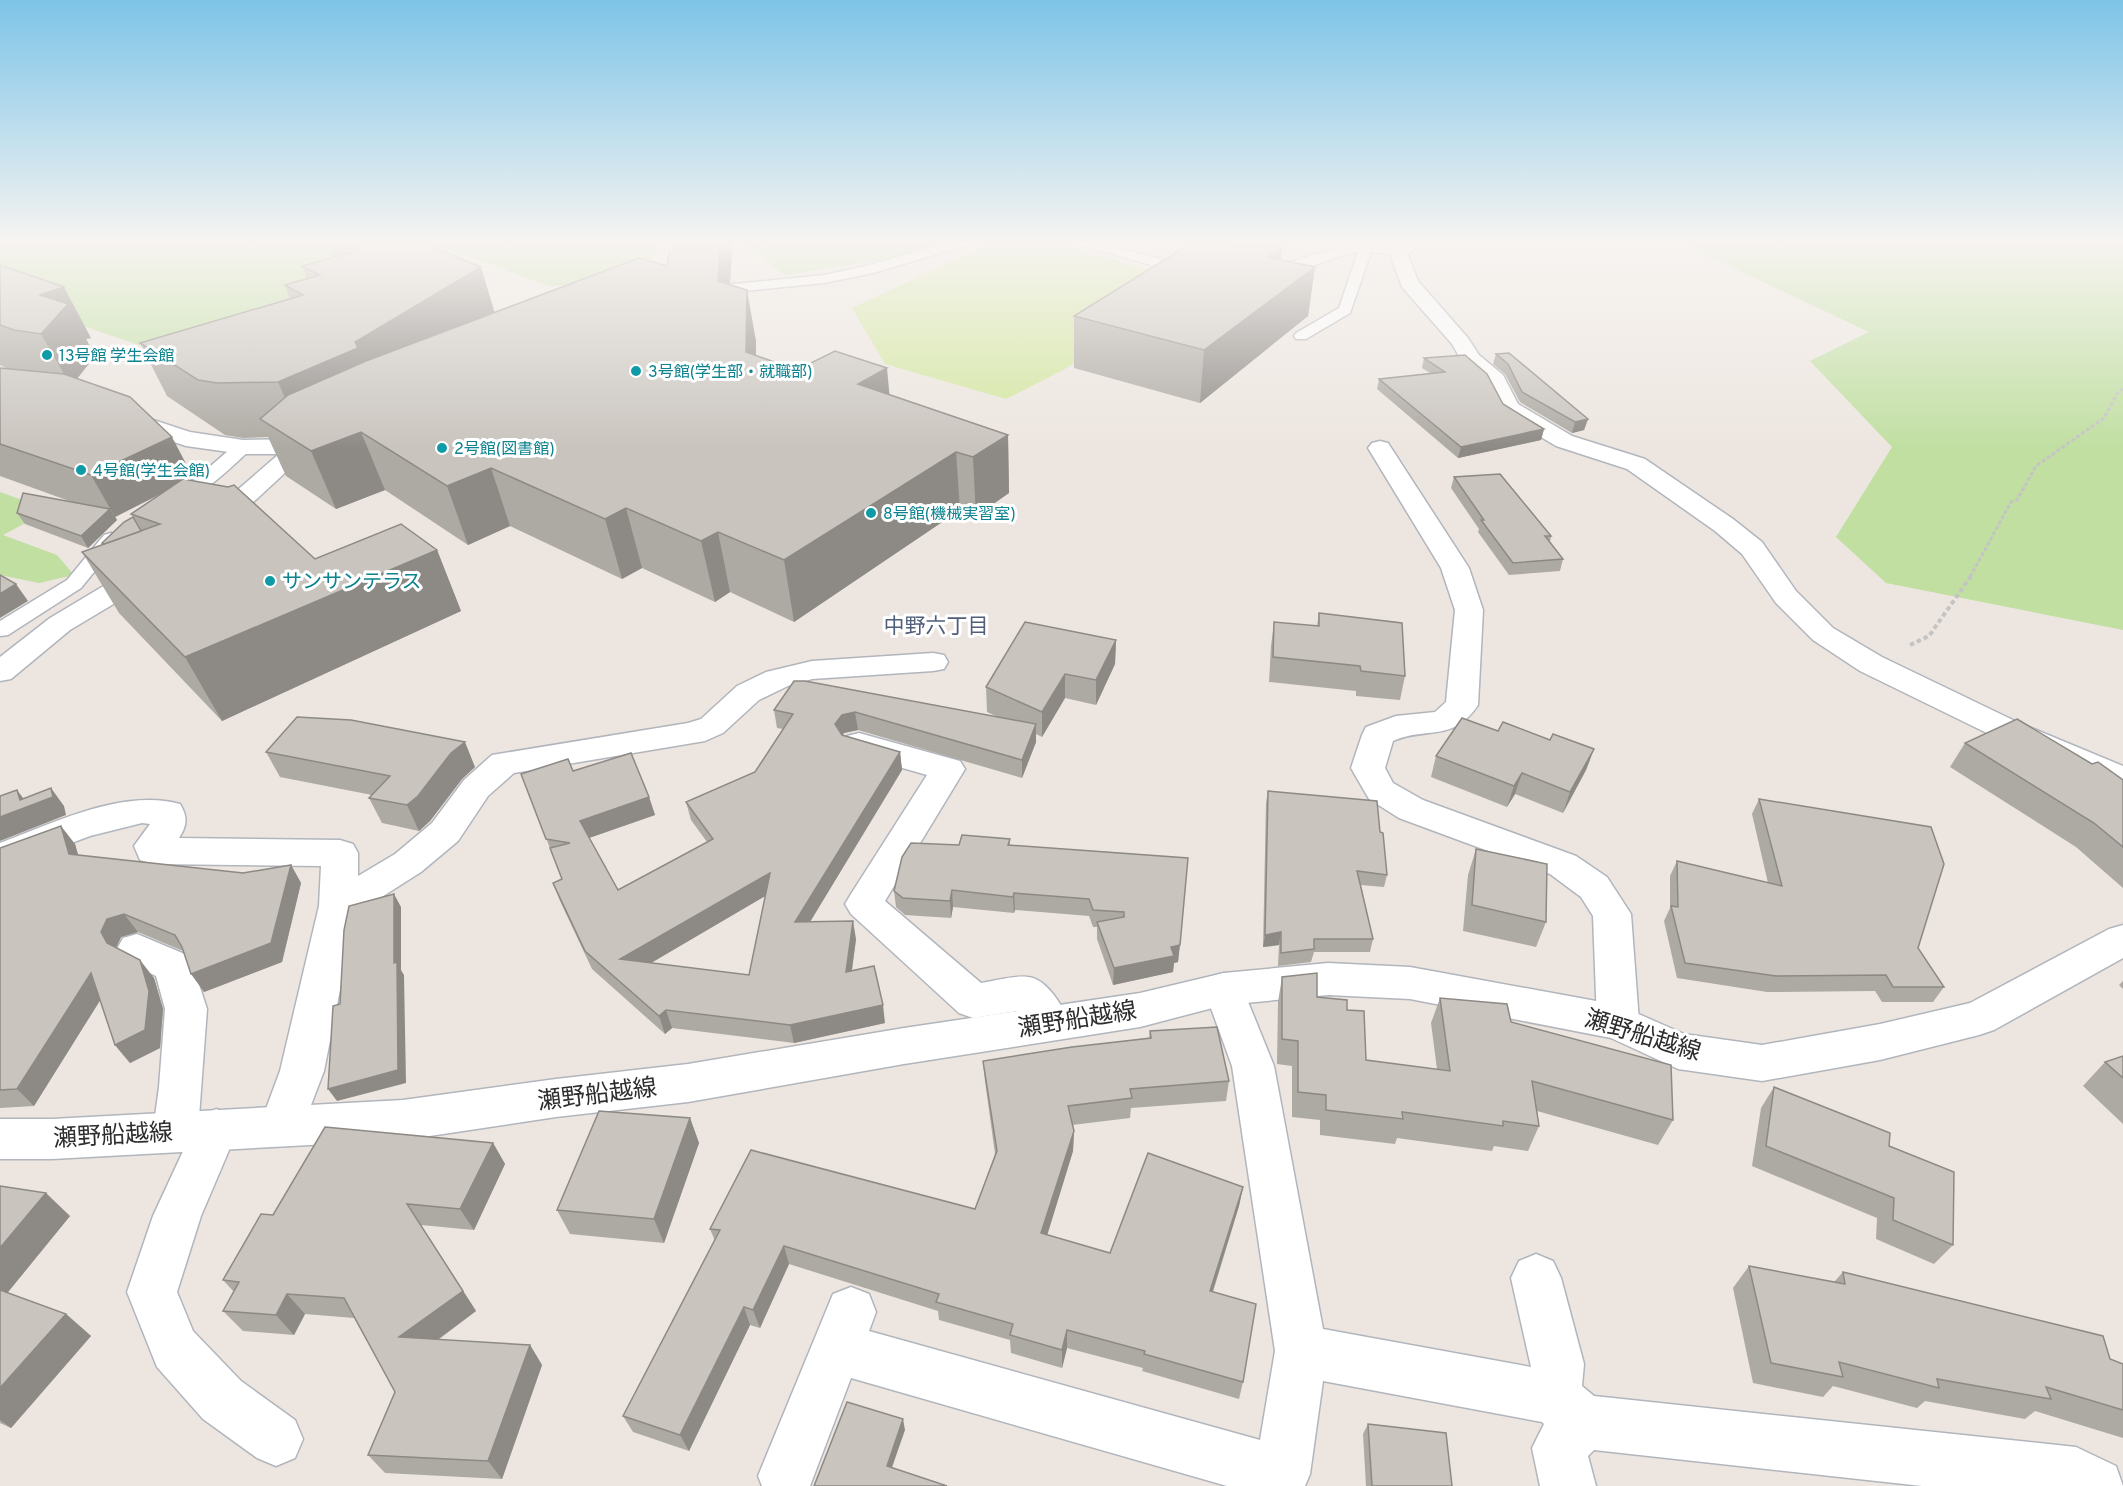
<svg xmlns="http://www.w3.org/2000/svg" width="2123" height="1486" viewBox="0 0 2123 1486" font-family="Overpass,'Noto Sans JP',sans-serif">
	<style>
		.green { fill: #c0dfa1 }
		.pitch { fill: #d2e69e }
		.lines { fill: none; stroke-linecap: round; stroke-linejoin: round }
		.lane-casing { stroke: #b1b5bc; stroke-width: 3 }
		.street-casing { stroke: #b1b5bc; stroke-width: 3 }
		.secondary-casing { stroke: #b1b5bc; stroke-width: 3 }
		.path-far2 { stroke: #c4c4c4; stroke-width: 2; stroke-dasharray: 3 1.5; stroke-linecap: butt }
		.path-far1 { stroke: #c4c4c4; stroke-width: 3; stroke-dasharray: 4 2; stroke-linecap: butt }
		.path { stroke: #c4c4c4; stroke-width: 4; stroke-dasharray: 4.5 3; stroke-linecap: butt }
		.lane { fill: #fff; fill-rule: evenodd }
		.street { fill: #fff; fill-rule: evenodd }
		.secondary { fill: #fff; fill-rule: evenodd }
		.wall { fill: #ada9a3; fill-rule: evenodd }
		.shaded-wall { fill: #8d8985 }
		.building { fill: #c9c4be; stroke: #8d8985; stroke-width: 1.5; fill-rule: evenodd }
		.culture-dot { fill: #0f9aa8; stroke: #fff; stroke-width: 2 }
		.labels { text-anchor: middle; stroke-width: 6; stroke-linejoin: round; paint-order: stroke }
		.far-culture-label { font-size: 16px; fill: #0d838f; stroke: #fff; text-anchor: start }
		.culture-label { font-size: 20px; fill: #0d838f; stroke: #fff; text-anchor: start }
		.neighbourhood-label { font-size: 21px; fill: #505e7b; stroke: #fff }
		.near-street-label { font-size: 24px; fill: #2d2d2d; stroke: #fff }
	</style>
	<rect width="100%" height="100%" fill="#ede6e0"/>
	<g class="green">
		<polygon points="0,241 680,241 659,242 642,280 549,286 450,250 369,260 170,356 0,297"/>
		<polygon points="742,241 954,241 909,256 784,275"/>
		<polygon points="1231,241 1292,241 1255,266 1223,258"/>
		<polygon points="1676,241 2123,241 2123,630 1886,583 1836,537 1892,447 1810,361 1869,332"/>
		<polygon points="0,492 50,510 3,535 57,555 74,575 39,583 0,575"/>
	</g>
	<polygon class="pitch" points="1001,241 1051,241 1197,284 1063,370 1006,399 885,364 852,308 976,250"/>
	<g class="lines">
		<g class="lane-casing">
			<g id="lane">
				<polygon points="953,241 972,241 971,244 873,273 824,283 704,295 697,291 704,287 824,275 866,266"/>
				<polygon points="1075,241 1094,241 1197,269 1199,272 1197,275 1187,275 1076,244"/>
				<path d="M1366,243L1389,246L1395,250L1389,254L1371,252L1350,313L1306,339H1296L1294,336L1296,333L1339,308L1358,252C1332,255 1288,280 1266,275L1264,272L1266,269C1300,261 1331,247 1366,243Z"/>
				<path d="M243,442L249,443L252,447L249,451C232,466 192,508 168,502L166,498L168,494L197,478L237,443Z"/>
				<polygon points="111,533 118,535 121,539 81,588 8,635 0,636 0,621 67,580 104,535"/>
			</g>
		</g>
		<g class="street-casing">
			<g id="street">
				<polygon points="1403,241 1422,241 1408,255 1418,281 1468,338 1479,355 1503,375 1518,404 1572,436 1645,459 1733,519 1762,542 1796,591 1833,628 1882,657 2017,722 2123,766 2123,791 1993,736 1860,671 1813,640 1776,603 1742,554 1715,531 1627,469 1556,446 1501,413 1486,383 1463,363 1452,344 1402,287 1390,254"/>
				<polygon points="126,411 190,432 243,440 302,439 310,441 314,446 223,530 214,532 205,530 201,524 205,518 279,454 243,454 186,446 118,423 115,418 118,413"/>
				<path d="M1380,441L1388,443L1469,568L1483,610L1478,705C1453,743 1427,726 1393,741L1385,768L1393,783L1423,800L1576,856L1607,877L1631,914L1639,1022L1633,1034L1618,1039L1603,1034L1597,1022L1593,916L1581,897L1550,874L1399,818L1369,799L1351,768L1362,735L1366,727L1396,716L1435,712L1446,702L1455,610L1441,568L1368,448L1372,443Z"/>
				<polygon points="147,564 157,566 161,572 157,578 70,630 11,679 0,681 0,657 50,618 137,566"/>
				<path d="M933,653L944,655L948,662L944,669L933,671L812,679L788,686L759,700L723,733L705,741L514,773L488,796L458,841L421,872L355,914L324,1071L298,1139L282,1145L266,1139L260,1125L280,1071L319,906L321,866L153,864L140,860L134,846L150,824L142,823L90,836L0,870V843C53,823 124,788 180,804C188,817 187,826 179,838L340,840L353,844L358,853V876L395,854L432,823L464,780L492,755L688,723L701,719L737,686L766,672L812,661Z"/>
				<path d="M859,733L960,761L965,769L885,901L981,983C995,981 1014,975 1028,977C1048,979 1063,1008 1071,1024L1065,1036C1035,1046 1033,1033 1017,1011L973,1018L959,1013L851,914L845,904L851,894L927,775L847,752L842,744L847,736Z"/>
				<polygon points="137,934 187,955 193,966 207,1009 199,1117 216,1109 232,1115 238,1129 201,1216 177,1292 193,1331 241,1381 295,1420 303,1439 295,1458 276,1466 257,1458 203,1419 157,1367 127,1292 153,1216 185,1147 175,1151 159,1145 153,1131 159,1087 165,1009 156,976 123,960 117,949 123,938"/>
				<polygon points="1224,973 1238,977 1274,1066 1323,1329 1531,1367 1511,1278 1519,1261 1536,1254 1553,1261 1561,1278 1584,1364 1582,1386 1594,1396 2076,1447 2116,1466 2123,1486 1922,1486 1594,1450 1588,1456 1596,1486 1540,1486 1532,1448 1544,1424 1542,1422 1323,1381 1310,1474 1305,1486 1227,1486 851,1378 810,1486 762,1486 758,1476 833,1294 851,1287 869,1294 876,1312 869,1331 1260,1440 1275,1351 1232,1066 1204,989 1210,977"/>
			</g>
		</g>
		<g class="secondary-casing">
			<polygon id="secondary" points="2123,925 2123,958 1994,1030 1979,1035 1880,1060 1762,1081 1678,1069 1611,1038 1410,999 1328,995 1224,1005 1140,1027 904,1064 688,1102 556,1117 403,1140 52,1159 0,1159 0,1119 52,1119 403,1100 556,1079 688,1064 904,1028 1140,993 1224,973 1328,963 1410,967 1618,1005 1684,1034 1762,1045 1880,1024 1970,1003 2109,929"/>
		</g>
		<polyline class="path-far2" points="2115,241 2123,251"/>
		<polyline class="path-far1" points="1970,577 2011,502 2017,500 2036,466 2104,418 2118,392 2123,389"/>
		<polyline class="path" points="1910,645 1929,636 1971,576"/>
		<use href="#lane" class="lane"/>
		<use href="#street" class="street"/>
		<use href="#secondary" class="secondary"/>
	</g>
	<g class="wall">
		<polygon points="325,241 419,241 495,313 667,266 673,252 671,241 729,241 732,253 730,283 727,283 727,284 756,341 756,356 797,370 890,395 1008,435 1009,493 976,516 960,510 794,622 730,592 715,602 642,568 622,579 510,526 468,545 385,490 336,509 286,476 268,437 243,438 225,435 167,396 140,343 290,299 285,285 307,279 302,266 332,258"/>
		<polygon points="1282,247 1281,260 1315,267 1308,316 1200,403 1074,368 1074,316"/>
		<polygon points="0,265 91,338 86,339 95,356 77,379 193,477 188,480 315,559 437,550 461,611 222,721 119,613 82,552 103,544 102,543 133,517 131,514 163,493 115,517 117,520 88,548 25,524 17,513 72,502 0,476 0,368 8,369 0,365"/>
		<polygon points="1496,354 1588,419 1584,430 1572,433 1520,402 1505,374 1493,364"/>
		<polygon points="1424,358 1544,429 1541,440 1458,458 1377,389 1379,379 1430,373 1422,368"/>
		<polygon points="1454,477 1551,536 1550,542 1563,559 1560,571 1509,575 1478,532 1479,529 1451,488"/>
		<polygon points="1319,613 1405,676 1400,700 1356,696 1356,691 1269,682 1271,646 1274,622 1317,626"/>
		<path d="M1116,640L1115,664L1096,705L1065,698L1042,737L1036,734V742L1022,778L858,730L844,733L842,736L900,752L902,770L810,922L856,939L852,971L885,1023L794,1043L672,1028L665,1034L592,969L560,901L553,883L562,879L521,774L573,771L649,797L655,815L589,838L618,890L707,842L691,820L686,802L755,772L783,729L777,728L774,710L794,681L1000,718L987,712L986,687ZM765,896L749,975L651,963Z"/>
		<polygon points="1498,731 1550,740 1594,749 1586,770 1563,813 1515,794 1507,807 1431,777 1436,756"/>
		<polygon points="1965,743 2092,764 2123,780 2123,888 2076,847 1950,767"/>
		<polygon points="266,752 475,767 462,779 430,821 419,831 382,823 369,798 372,795 280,777"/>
		<polygon points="1268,791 1380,832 1387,875 1384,887 1361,885 1373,939 1370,952 1314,952 1311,962 1278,966 1279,945 1263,947 1266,803"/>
		<polygon points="1759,799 1918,948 1944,987 1933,1002 1882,1002 1875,991 1767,992 1677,978 1664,921 1670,908 1670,876 1677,861 1768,883 1752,814"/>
		<polygon points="1010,839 1010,846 1188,858 1178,962 1174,963 1173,972 1113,985 1097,939 1097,927 1093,927 1089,916 1015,910 1014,913 953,907 951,918 905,915 896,907 894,891 959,845"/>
		<polygon points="75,844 78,855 243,873 291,865 301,883 282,962 204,992 183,951 138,932 121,937 116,948 154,978 163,1009 160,1048 130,1063 115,1045 100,1000 34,1106 0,1108 0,848"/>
		<polygon points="1476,849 1546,922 1536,947 1463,931 1468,875"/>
		<polygon points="1282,977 1317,997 1347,1010 1366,1060 1437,1069 1431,1023 1440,998 1511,1022 1673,1120 1658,1145 1537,1111 1539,1126 1528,1151 1494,1146 1492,1151 1397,1138 1395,1144 1320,1135 1320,1120 1292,1117 1292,1066 1277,1064 1278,1002"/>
		<polygon points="2123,981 2123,989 2119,985"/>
		<polygon points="1150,1031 1229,1081 1226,1101 1131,1108 1130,1118 1072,1125 1074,1131 1073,1151 1047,1235 1110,1253 1243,1187 1239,1206 1213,1292 1243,1382 1239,1399 1142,1371 1143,1368 1067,1348 1062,1368 1011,1353 1010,1340 939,1320 938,1311 789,1264 760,1328 750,1325 689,1451 633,1432 623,1416 715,1241 710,1229 975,1209 995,1154 985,1081 983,1061 1149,1038"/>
		<polygon points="2123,1056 2123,1124 2083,1086 2105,1062"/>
		<polygon points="1774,1087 1889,1146 1953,1245 1934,1264 1876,1239 1877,1218 1752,1166 1761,1108"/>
		<polygon points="690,1118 699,1143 664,1243 570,1234 557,1210"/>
		<polygon points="493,1143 505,1164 474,1230 421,1225 476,1311 438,1340 530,1345 542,1365 502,1479 385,1473 368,1455 395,1392 354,1318 305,1314 294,1335 243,1331 223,1311 234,1292 223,1280 273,1215"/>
		<polygon points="0,1186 70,1216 7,1293 66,1314 91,1336 11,1428 0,1423"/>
		<polygon points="1749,1266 1834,1282 1843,1272 2110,1359 2123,1364 2123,1438 2035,1411 2025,1419 1925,1401 1917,1408 1833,1386 1823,1397 1753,1383 1733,1288"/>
		<polygon points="1368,1424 1452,1486 1366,1486 1363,1434"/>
	</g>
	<g class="shaded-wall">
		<polygon points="671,241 729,241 732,253 730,283 727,283 729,295 681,288"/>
		<polygon points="1282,247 1277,295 1268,257"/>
		<polygon points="481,267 496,317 302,437 278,382 355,342"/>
		<polygon points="1315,267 1308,316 1200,403 1204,350"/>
		<polygon points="64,287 91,338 86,339 95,356 71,386 41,334 40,295"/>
		<polygon points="747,290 756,341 755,406 746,352"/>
		<polygon points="887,368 892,422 858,384"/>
		<polygon points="1588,419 1584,430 1572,433 1575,422"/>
		<polygon points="1544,429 1541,440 1458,458 1461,447"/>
		<polygon points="361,432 385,490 336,509 311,451"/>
		<polygon points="1008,435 1009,493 976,516 973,457"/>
		<polygon points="172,437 193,477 115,517 91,475"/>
		<polygon points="956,452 960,510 794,622 784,560"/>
		<polygon points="491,468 510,526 468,545 447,486"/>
		<polygon points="626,508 642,568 622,579 605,519"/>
		<polygon points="110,509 117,520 88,548 81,536"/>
		<polygon points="718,532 730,592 715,602 701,541"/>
		<polygon points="437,550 461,611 222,721 185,657"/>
		<polygon points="16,584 28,601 0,618 0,594"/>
		<polygon points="1116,640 1115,664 1096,705 1096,680"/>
		<polygon points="1065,674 1065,698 1042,737 1042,712"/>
		<polygon points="855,712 858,730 844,733 838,742 835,724 842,715"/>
		<polygon points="1036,724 1036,742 1022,778 1022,760"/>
		<polygon points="465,742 475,767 462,779 430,821 419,831 407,805 451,753"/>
		<polygon points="1594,749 1586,770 1563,813 1570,792"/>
		<polygon points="900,752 902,770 799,940 795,922"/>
		<polygon points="1522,773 1515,794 1507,807 1514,786"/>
		<polygon points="51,788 64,806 66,815 0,841 0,817 20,800 17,790 29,806"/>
		<polygon points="649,797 655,815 586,839 580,821"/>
		<polygon points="61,826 75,844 83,872 69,854"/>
		<polygon points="291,865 301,883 282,962 204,992 191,974"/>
		<polygon points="770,873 774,891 627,977 620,959"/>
		<polygon points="952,890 953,907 951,918 950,901"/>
		<polygon points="1014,893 1015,910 1014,913 1013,897"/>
		<polygon points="394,894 401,907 401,970 404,975 406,1083 337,1101 328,1089 394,963"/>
		<polygon points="124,914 138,932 121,937 115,950 107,943 101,932 107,919"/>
		<polygon points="853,921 856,939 849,990 846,972"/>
		<polygon points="1281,932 1279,945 1263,947 1265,935"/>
		<polygon points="1180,945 1178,962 1174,963 1173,972 1113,985 1114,968 1171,947"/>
		<polygon points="140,960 154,978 163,1009 160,1048 130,1063 115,1045"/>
		<polygon points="91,973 106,991 34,1106 17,1089"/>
		<polygon points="883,1005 885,1023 794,1043 790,1025"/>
		<polygon points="666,1010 672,1028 665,1034 659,1016"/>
		<polygon points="690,1118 699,1143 664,1243 654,1219"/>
		<polygon points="1074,1131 1073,1151 1042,1252 1041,1233"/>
		<polygon points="493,1143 505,1164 474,1230 460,1209"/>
		<polygon points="1243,1187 1239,1206 1207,1309 1210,1291"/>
		<polygon points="46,1193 70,1216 0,1302 0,1248"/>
		<polygon points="407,1204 476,1311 414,1357 399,1337"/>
		<polygon points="784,1246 789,1264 760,1328 753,1310"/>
		<polygon points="287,1294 305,1314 294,1335 276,1315"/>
		<polygon points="744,1307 750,1325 689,1451 680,1435"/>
		<polygon points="66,1314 91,1336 11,1428 0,1420 0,1388"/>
		<polygon points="1067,1330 1067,1348 1062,1368 1062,1350"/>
		<polygon points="530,1345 542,1365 502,1479 488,1461"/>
		<polygon points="903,1419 905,1430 889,1476 887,1466"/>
	</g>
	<g class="building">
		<polygon points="342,241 419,241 481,267 355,342 358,348 278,382 217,383 198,380 140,343 303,295 285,285 320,275 302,266 361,250"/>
		<polygon points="1190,244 1282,247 1268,257 1315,267 1204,350 1074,316"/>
		<polygon points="720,247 718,281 747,290 746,352 797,370 835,351 887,368 858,384 1008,435 973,457 956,452 784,560 718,532 701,541 626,508 605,519 491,468 447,486 361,432 311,451 260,419 288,395 366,361 639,258 667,266 669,252"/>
		<polygon points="0,265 64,287 40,295 68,304 41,334 14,330 0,325"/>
		<polygon points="1509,353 1588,419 1575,422 1522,392 1508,364 1496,354"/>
		<polygon points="1465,355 1487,374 1503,404 1544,429 1461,447 1379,379 1445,372 1424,358"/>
		<polygon points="0,368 64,374 130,397 172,437 91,475 0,444"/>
		<polygon points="1500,474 1551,536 1545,536 1563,559 1513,563 1481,520 1484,520 1454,477"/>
		<polygon points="183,479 228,487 234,485 315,559 401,524 437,550 185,657 82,552 160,524 131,514"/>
		<polygon points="23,493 110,509 81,536 17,513"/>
		<polygon points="133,517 141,531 104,544 102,543 124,522"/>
		<polygon points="0,575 16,584 0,594"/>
		<polygon points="1319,613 1402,623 1405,676 1361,671 1360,666 1273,657 1274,622 1319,626"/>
		<polygon points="1025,622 1116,640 1096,680 1065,674 1042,712 986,687"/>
		<path d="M794,681H805L1036,724L1022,760L855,712L842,715L835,724L842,735L900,752L795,922L853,921L846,972L874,966L883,1005L790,1025L666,1010L659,1016L585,951L553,883L562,879L550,848L570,843L546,839L521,774L568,759L573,771L631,753L649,797L580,821L618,890L713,839L686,802L755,772L793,714L774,710ZM770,873L749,975L620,959Z"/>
		<polygon points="297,717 351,720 465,742 451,753 418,796 407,805 369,798 390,776 266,752"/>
		<polygon points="1462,718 1498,731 1503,722 1550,740 1553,734 1594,749 1570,792 1522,773 1514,786 1436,756"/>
		<polygon points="2017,719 2092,764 2098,762 2123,780 2123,847 2094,823 1965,743"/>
		<polygon points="51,788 53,797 0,817 0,796 17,790 20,800"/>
		<polygon points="1268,791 1377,801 1380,832 1383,833 1387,875 1357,871 1373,939 1314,939 1314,949 1281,953 1281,932 1265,935"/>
		<polygon points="1759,799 1931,827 1944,864 1918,948 1944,987 1893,987 1886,975 1776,976 1685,963 1671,906 1678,907 1677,861 1782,886"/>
		<polygon points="61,826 69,854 243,873 291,865 271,943 191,974 182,947 175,935 124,914 107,919 101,932 107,943 140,960 149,991 145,1030 115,1045 91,973 17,1089 0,1090 0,848"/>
		<polygon points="962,835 1010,839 1008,845 1188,858 1180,945 1171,947 1174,956 1114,968 1097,922 1124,917 1124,912 1093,910 1089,899 1014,893 1013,897 952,890 950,901 903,898 894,891 902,857 911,843 959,845"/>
		<polygon points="1476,849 1547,864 1546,922 1472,905"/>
		<polygon points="394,894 394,963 397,962 398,1070 328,1089 333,1006 340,1004 344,930 349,906"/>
		<polygon points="1317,973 1317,997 1347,1000 1347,1010 1364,1011 1366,1060 1450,1071 1440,998 1507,1004 1511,1022 1671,1065 1673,1120 1532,1081 1539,1126 1503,1121 1503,1126 1402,1112 1403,1119 1326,1110 1326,1095 1298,1092 1298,1041 1282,1039 1282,977"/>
		<polygon points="1217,1027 1229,1081 1130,1089 1132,1098 1068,1106 1074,1131 1041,1233 1110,1253 1148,1153 1243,1187 1210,1291 1256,1304 1243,1382 1144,1354 1145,1351 1067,1330 1062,1350 1010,1335 1013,1324 936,1302 939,1294 784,1246 753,1310 744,1307 680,1435 623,1416 720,1230 710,1229 751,1150 975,1209 997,1151 983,1061 1072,1047 1151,1038 1150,1031"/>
		<polygon points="2123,1056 2123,1078 2105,1062"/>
		<polygon points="1774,1087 1890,1133 1889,1146 1954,1172 1953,1245 1893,1220 1894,1198 1766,1146"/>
		<polygon points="599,1111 690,1118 654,1219 557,1210"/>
		<polygon points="325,1127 493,1143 460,1209 407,1204 463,1291 399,1337 530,1345 488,1461 368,1455 395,1392 344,1298 287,1294 276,1315 223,1311 239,1282 223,1280 261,1214 273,1215"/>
		<polygon points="0,1186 46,1193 0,1248"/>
		<polygon points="1749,1266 1845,1284 1843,1272 2103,1336 2110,1359 2123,1364 2123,1410 2046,1387 2051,1399 1937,1379 1939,1388 1839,1362 1843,1377 1771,1363"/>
		<polygon points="0,1290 66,1314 0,1388"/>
		<polygon points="847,1402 903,1419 887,1466 947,1486 814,1486"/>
		<polygon points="1368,1424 1446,1433 1452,1486 1372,1486"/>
	</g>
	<linearGradient id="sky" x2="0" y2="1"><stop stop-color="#7dc4e8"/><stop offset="0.54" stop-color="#f7f4f1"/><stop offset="1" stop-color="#f7f4f1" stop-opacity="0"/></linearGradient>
	<rect width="2123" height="449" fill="url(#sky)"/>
	<g class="culture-dot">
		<circle cx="47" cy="355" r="6"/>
		<circle cx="636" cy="371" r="6"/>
		<circle cx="442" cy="448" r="6"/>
		<circle cx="81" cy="470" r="6"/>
		<circle cx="871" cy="513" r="6"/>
		<circle cx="270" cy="581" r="6"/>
	</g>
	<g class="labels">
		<g class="far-culture-label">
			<text x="59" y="361">13号館 学生会館</text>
			<text x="648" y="377">3号館(学生部・就職部)</text>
			<text x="454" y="454">2号館(図書館)</text>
			<text x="93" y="476">4号館(学生会館)</text>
			<text x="883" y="519">8号館(機械実習室)</text>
		</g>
		<g class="culture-label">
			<text x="282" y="588">サンサンテラス</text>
		</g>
		<g class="neighbourhood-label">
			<text x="936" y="633">中野六丁目</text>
		</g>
		<g class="near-street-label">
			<text transform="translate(1077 1019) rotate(-9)" y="8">瀬野船越線</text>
			<text transform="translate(1643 1035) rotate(17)" y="8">瀬野船越線</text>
			<text transform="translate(597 1094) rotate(-7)" y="8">瀬野船越線</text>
			<text transform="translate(113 1135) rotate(-3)" y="8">瀬野船越線</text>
		</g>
	</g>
</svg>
